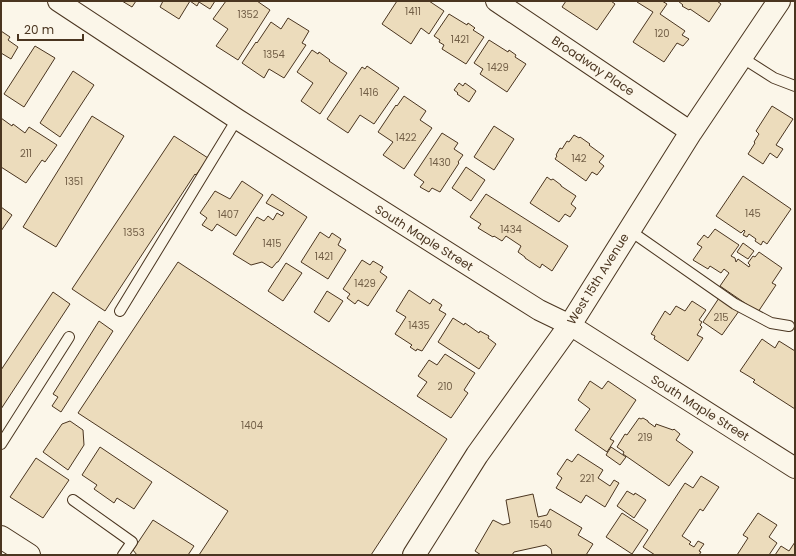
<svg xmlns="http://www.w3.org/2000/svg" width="796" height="556" viewBox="0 0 796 556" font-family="Poppins,sans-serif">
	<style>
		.building { fill: #ecdcbc; stroke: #4a3520 }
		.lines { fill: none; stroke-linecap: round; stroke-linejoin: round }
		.service-casing { stroke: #4a3520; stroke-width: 12 }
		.minor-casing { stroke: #4a3520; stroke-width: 22 }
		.tertiary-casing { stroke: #4a3520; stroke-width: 24 }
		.secondary-casing { stroke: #4a3520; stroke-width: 24 }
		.service { stroke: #fbf6e9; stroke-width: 10 }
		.minor { stroke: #fbf6e9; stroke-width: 20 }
		.tertiary { stroke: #fbf6e9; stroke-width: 22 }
		.secondary { stroke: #fbf6e9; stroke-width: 22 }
		.labels { text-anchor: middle; stroke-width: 3; stroke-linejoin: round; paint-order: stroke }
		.number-label { font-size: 10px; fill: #725f47 }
		.street-label { font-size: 12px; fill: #4a3520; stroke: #fbf6e9 }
	</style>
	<rect width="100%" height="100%" fill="#fbf6e9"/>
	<g class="building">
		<polygon points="122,1 136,1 132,7"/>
		<polygon points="163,1 215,1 210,9 199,2 197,6 190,1 179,19 160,7"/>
		<polygon points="226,1 257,1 270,10 238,60 216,46 228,29 213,19"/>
		<polygon points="397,1 429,1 444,11 429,34 421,28 411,44 382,24"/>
		<polygon points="566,1 611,1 615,4 597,30 562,7"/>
		<polygon points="638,1 662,1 667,4 660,14 685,31 682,35 689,39 683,46 677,43 664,62 633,42 653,12 637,2"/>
		<polygon points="678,1 717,1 721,4 709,22 690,9 689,10 682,6 683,5"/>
		<polygon points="449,14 467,25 468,23 475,28 473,30 484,37 466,64 442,49 444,45 439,42 440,40 434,36"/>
		<polygon points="288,18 309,31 302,43 306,45 284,78 269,69 264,78 242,63 256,42 257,43 271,22 281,29"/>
		<polygon points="1,31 10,37 8,40 18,47 11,59 1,53"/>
		<polygon points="489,40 508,52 509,50 516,55 515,57 526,64 507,92 480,74 483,69 474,63"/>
		<polygon points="35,46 55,58 24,107 4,94"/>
		<polygon points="312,50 318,54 319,52 330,60 329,61 347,73 320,114 301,101 313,83 297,72"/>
		<polygon points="367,66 399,88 374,124 360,115 348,133 327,119 362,67 365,69"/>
		<polygon points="73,71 94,85 60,137 40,123"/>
		<polygon points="459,83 463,86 465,83 476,91 469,102 457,94 458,93 454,90"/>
		<polygon points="404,96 426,111 420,120 432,128 404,169 383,155 393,142 378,132 396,105 397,106"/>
		<polygon points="772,106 793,119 776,145 783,149 777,158 770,153 763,164 748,154 755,143 754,142 759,134 756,131"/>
		<polygon points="92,116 124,136 56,247 23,227"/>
		<polygon points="1,118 12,126 13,124 25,133 29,127 57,145 45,162 42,160 26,183 1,167"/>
		<polygon points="494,126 514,139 494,170 474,157"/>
		<polygon points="442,133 458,143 454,149 463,155 458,162 459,163 440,192 432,188 429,192 420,187 424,182 414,175"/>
		<polygon points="574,135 579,138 580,137 590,144 589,145 604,156 599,162 604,166 597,175 592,172 586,181 555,159 557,156 556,155 560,148 562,149 567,141 569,142"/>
		<polygon points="174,136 208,158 196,175 195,174 105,311 72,289"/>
		<polygon points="466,167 485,180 471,201 452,188"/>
		<polygon points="743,176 791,209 767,244 763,241 761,245 755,241 756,239 749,234 747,237 743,235 745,231 744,230 741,233 716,216"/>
		<polygon points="547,177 551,180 553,179 561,185 561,186 576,196 571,204 576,208 570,217 565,214 559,222 530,203"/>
		<polygon points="242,181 263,195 236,236 217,224 212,231 202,225 207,218 200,213 215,191 230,199"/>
		<polygon points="272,194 307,217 278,262 277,262 272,268 262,262 251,265 233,254 257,217 264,221 268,216 273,220 277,213 282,216 284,213 266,203"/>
		<polygon points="486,194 568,246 552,271 542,264 540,268 525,258 525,257 518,252 521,246 506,236 502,241 494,236 493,237 478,228 481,224 470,217"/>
		<polygon points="1,207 12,215 1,231"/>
		<polygon points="715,229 739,245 731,256 735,258 736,262 738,259 749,267 750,265 748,263 753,256 755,257 759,252 782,268 772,283 776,285 758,312 720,286 729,273 724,269 721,273 710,266 708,269 693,260 702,247 697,244 704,235 708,238"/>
		<polygon points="320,232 329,238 332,233 341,239 338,245 346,250 328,279 301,262"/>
		<polygon points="743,243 754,251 748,259 737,252"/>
		<polygon points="362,260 370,265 373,261 383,267 380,272 387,277 368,306 358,300 355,304 347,298 350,294 343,289"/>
		<polygon points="178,262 447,439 371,555 199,555 228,511 78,413"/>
		<polygon points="286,263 302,273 283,301 268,291"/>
		<polygon points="409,290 430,304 433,299 442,305 439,310 446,314 422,351 417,349 416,351 410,347 412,345 395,334 406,317 396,311"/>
		<polygon points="327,291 343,301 329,322 314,312"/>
		<polygon points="53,292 70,304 1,409 1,370"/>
		<polygon points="719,298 739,311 722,335 703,322"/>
		<polygon points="692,301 706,310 699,320 702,322 700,325 702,327 697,335 703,338 688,361 654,339 655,336 651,334 665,311 670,315 676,306 685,311"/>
		<polygon points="453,318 464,325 465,323 479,333 480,331 489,336 488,338 496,344 479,369 438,342"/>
		<polygon points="99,321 113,331 61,412 52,406 58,397 53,394"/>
		<polygon points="762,339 775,348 779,341 795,351 795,409 753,382 755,380 740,371"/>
		<polygon points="445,354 475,373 464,390 468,393 451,418 417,396 427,382 418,376 429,360 437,365"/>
		<polygon points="590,381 602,389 608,381 636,400 610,439 614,441 607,452 575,430 590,409 578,400"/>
		<polygon points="639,418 641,419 643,418 648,421 648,422 655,427 656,424 673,430 674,429 680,434 676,440 693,452 669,486 623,454 624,452 617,447 625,434 627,435"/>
		<polygon points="70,421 83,430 84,445 68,470 43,452 62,424"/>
		<polygon points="100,447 152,482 134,509 117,498 114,503 94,489 97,485 82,475"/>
		<polygon points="611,447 626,457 620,465 606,455"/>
		<polygon points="578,454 603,470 598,478 610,486 614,480 619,483 605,507 586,495 581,503 556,488 562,478 557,474 567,459 572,462"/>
		<polygon points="36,458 69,480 43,518 10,497"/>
		<polygon points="701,476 719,487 703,511 700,509 682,536 691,542 689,544 694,547 698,541 704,544 699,551 701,552 699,555 655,555 643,547 685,483 693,488"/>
		<polygon points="627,491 634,495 635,493 646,500 634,518 617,506"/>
		<polygon points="533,494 538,517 547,515 550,509 582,528 578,535 593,544 586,555 552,555 551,549 546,545 514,552 512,555 481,555 475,551 493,520 503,525 510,523 506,500"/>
		<polygon points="622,513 648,530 632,554 606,537"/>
		<polygon points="758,513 777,525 769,537 777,543 769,555 737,555 748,538 743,535"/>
		<polygon points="153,520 194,546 188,555 137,555 133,550"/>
		<polygon points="795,542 795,555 775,555 781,546 789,551"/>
	</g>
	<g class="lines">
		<g class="service-casing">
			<g id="service">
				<polyline points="741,57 774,78 795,86"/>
				<polyline points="629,230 735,304 771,323 789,326"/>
				<polyline points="120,311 237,119"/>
				<polyline points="1,444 69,337"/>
				<polyline points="73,500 132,542 123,555"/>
			</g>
		</g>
		<g class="minor-casing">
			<g id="minor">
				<polyline points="58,1 237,119 539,310 570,325 795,468"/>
				<polyline points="496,1 691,132"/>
			</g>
		</g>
		<g class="tertiary-casing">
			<polyline id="tertiary" points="414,555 477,455 570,325 691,132 779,1"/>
		</g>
		<g class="secondary-casing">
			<polyline id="secondary" points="1,537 29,555"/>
		</g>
		<use href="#service" class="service"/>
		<use href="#minor" class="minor"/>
		<use href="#tertiary" class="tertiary"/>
		<use href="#secondary" class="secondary"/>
	</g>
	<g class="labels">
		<g class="number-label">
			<text x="413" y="15">1411</text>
			<text x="248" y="18">1352</text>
			<text x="662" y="37">120</text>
			<text x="460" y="43">1421</text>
			<text x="274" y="58">1354</text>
			<text x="498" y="71">1429</text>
			<text x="369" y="96">1416</text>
			<text x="406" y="141">1422</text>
			<text x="26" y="157">211</text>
			<text x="579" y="162">142</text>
			<text x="440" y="166">1430</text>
			<text x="74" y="185">1351</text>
			<text x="753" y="217">145</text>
			<text x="228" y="218">1407</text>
			<text x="511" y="233">1434</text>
			<text x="134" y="236">1353</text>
			<text x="272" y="247">1415</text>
			<text x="324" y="260">1421</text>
			<text x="365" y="287">1429</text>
			<text x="721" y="321">215</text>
			<text x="419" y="329">1435</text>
			<text x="445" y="390">210</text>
			<text x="252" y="429">1404</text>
			<text x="645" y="441">219</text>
			<text x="587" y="482">221</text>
			<text x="541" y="528">1540</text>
		</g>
		<g class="street-label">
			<text transform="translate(593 66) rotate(34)" y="4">Broadway Place</text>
			<text transform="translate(424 238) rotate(32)" y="4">South Maple Street</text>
			<text transform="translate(598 279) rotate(-58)" y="4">West 15th Avenue</text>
			<text transform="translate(700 408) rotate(32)" y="4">South Maple Street</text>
		</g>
	</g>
	<rect width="796" height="556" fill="none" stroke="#4a3520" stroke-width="4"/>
	<path d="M18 34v6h65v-6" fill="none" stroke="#4a3520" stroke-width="2"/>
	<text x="24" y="34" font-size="12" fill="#4a3520" stroke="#fbf6e9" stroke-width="3" paint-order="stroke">20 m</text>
</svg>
